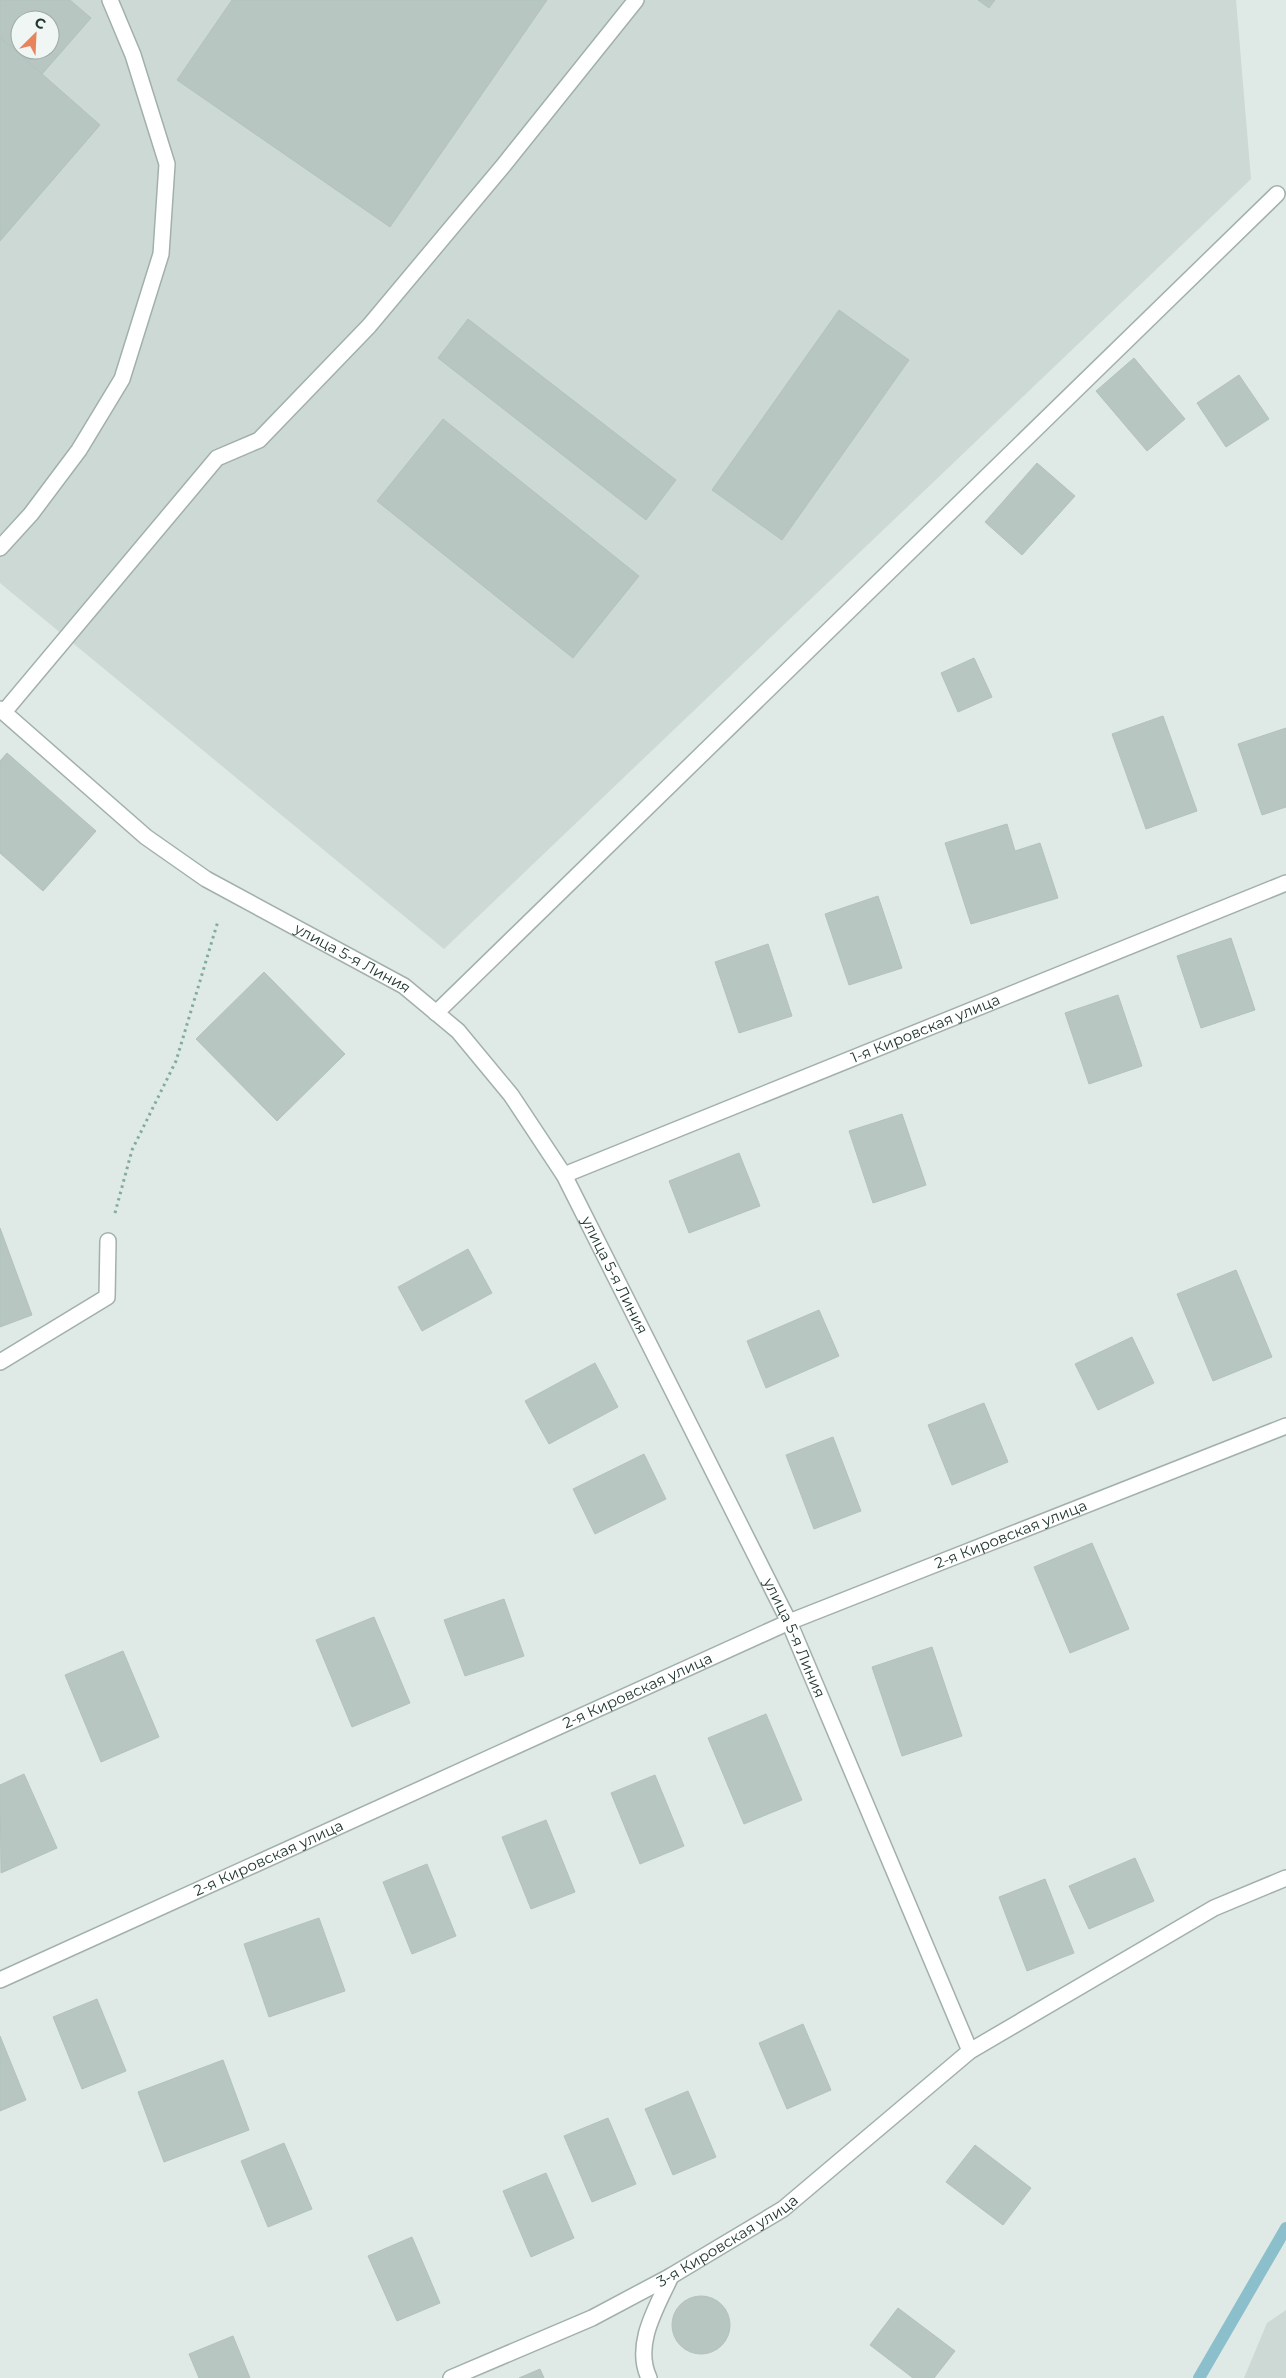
<svg xmlns="http://www.w3.org/2000/svg" width="1286" height="2378" viewBox="0 0 1286 2378" font-family="Montserrat,sans-serif">
	<style>
		.built { fill: #cdd9d4; fill-rule: evenodd }
		.lines { fill: none; stroke-linecap: round; stroke-linejoin: round }
		.stream { stroke: #8abfcb; stroke-width: 12 }
		.building { fill: #b7c6c1; stroke: #b2c2bc; fill-rule: evenodd }
		.service-casing { stroke: #a2b0ac; stroke-width: 18 }
		.minor-casing { stroke: #a2b0ac; stroke-width: 18 }
		.path { stroke: #81ab9f; stroke-width: 3; stroke-dasharray: 2.5 4; stroke-linecap: butt }
		.service { stroke: #fff; stroke-width: 15 }
		.minor { stroke: #fff; stroke-width: 15 }
		.labels { text-anchor: middle; stroke-width: 5; stroke-linejoin: round; paint-order: stroke }
		.street-label { font-size: 15px; fill: #213832; stroke: #eff6f3 }
	</style>
	<rect width="100%" height="100%" fill="#dfe9e5"/>
	<g class="built">
		<path d="M0,0H1236L1251,179L444,949L0,583ZM20,20H50V50H20Z"/>
		<polygon points="1286,2310 1286,2378 1244,2378 1267,2323"/>
	</g>
	<g class="lines">
		<polyline class="stream" points="1199,2378 1286,2228"/>
	</g>
	<g class="building">
		<path d="M0,0H70L91,18L42,74L0,37ZM20,20H50V50H20Z"/>
		<polygon points="232,0 547,0 390,227 177,80"/>
		<polygon points="978,0 995,0 989,8"/>
		<polygon points="0,37 100,125 0,241"/>
		<polygon points="839,310 909,360 782,540 712,490"/>
		<polygon points="468,319 676,480 646,520 438,358"/>
		<polygon points="1134,358 1185,419 1147,451 1096,391"/>
		<polygon points="1239,375 1269,419 1226,447 1197,403"/>
		<polygon points="443,419 639,576 573,658 377,501"/>
		<polygon points="1037,463 1075,496 1022,555 985,522"/>
		<polygon points="974,658 992,697 958,712 941,673"/>
		<polygon points="1163,716 1197,811 1146,829 1112,734"/>
		<polygon points="1286,728 1286,807 1262,815 1238,744"/>
		<polygon points="7,753 96,831 43,891 0,853 0,761"/>
		<polygon points="1007,824 1015,851 1040,843 1058,898 971,924 945,843"/>
		<polygon points="878,896 902,968 849,985 825,914"/>
		<polygon points="1231,938 1255,1010 1201,1028 1177,956"/>
		<polygon points="768,944 792,1016 739,1033 715,962"/>
		<polygon points="264,972 345,1054 277,1121 196,1039"/>
		<polygon points="1118,995 1142,1066 1089,1084 1065,1013"/>
		<polygon points="902,1114 926,1185 873,1203 849,1131"/>
		<polygon points="739,1153 760,1206 689,1233 669,1181"/>
		<polygon points="0,1228 32,1315 0,1327"/>
		<polygon points="468,1249 492,1293 422,1331 398,1287"/>
		<polygon points="1236,1270 1272,1357 1213,1381 1177,1294"/>
		<polygon points="819,1310 839,1356 766,1388 747,1341"/>
		<polygon points="1132,1337 1154,1383 1098,1410 1075,1364"/>
		<polygon points="595,1363 618,1407 549,1444 525,1401"/>
		<polygon points="984,1403 1008,1462 952,1485 928,1425"/>
		<polygon points="833,1437 861,1511 814,1529 786,1455"/>
		<polygon points="644,1454 666,1499 595,1534 573,1489"/>
		<polygon points="1092,1543 1129,1629 1070,1653 1034,1567"/>
		<polygon points="504,1599 524,1656 465,1676 444,1620"/>
		<polygon points="374,1617 410,1703 352,1727 316,1640"/>
		<polygon points="932,1647 962,1736 902,1756 872,1667"/>
		<polygon points="123,1651 159,1737 101,1762 65,1675"/>
		<polygon points="766,1714 802,1800 744,1824 708,1738"/>
		<polygon points="24,1774 57,1848 1,1873 0,1785"/>
		<polygon points="655,1775 684,1846 640,1864 611,1793"/>
		<polygon points="546,1820 575,1892 531,1909 502,1837"/>
		<polygon points="1135,1858 1154,1901 1089,1929 1069,1886"/>
		<polygon points="427,1864 456,1936 412,1954 383,1882"/>
		<polygon points="1045,1879 1074,1953 1027,1971 999,1897"/>
		<polygon points="319,1918 345,1991 269,2017 244,1944"/>
		<polygon points="97,1999 126,2071 82,2089 53,2017"/>
		<polygon points="803,2024 831,2090 787,2109 759,2043"/>
		<polygon points="0,2036 26,2100 0,2111"/>
		<polygon points="223,2060 249,2130 164,2162 138,2092"/>
		<polygon points="688,2091 716,2157 673,2175 645,2109"/>
		<polygon points="608,2118 636,2184 592,2202 564,2136"/>
		<polygon points="284,2143 312,2209 268,2227 241,2161"/>
		<polygon points="975,2145 1031,2188 1003,2225 946,2182"/>
		<polygon points="546,2173 574,2238 531,2257 503,2191"/>
		<polygon points="412,2237 440,2303 397,2321 368,2256"/>
		<circle cx="701" cy="2325" r="29"/>
		<polygon points="898,2308 955,2351 934,2378 913,2378 870,2345"/>
		<polygon points="233,2336 250,2378 199,2378 189,2354"/>
		<polygon points="540,2369 544,2378 519,2378"/>
	</g>
	<g class="lines">
		<g class="service-casing">
			<g id="service">
				<polyline points="0,548 31,514 79,450 122,379 161,254 167,164 133,55 110,0"/>
				<polyline points="4,712 217,458 259,440 369,326 503,166 636,0"/>
				<polyline points="0,1362 107,1297 108,1241"/>
				<path d="M649,2378C633,2344 657,2307 671,2276"/>
			</g>
		</g>
		<g class="minor-casing">
			<g id="minor">
				<path id="s1" d="M0,709L146,837L206,879L404,986L458,1031L511,1095L564,1175L789,1622L970,2051"/>
				<polyline points="436,1013 1277,194"/>
				<path id="s2" d="M564,1175L1286,883"/>
				<path id="s3" d="M0,1980L789,1622L1286,1426"/>
				<path id="s4" d="M451,2378L592,2318L671,2276L783,2209L970,2051L1214,1908L1286,1878"/>
			</g>
		</g>
		<polyline class="path" points="115,1213 132,1150 176,1061 218,921"/>
		<use href="#service" class="service"/>
		<use href="#minor" class="minor"/>
	</g>
	<g class="labels">
		<g class="street-label">
			<text dy="5" stroke="none"><textPath href="#s1" startOffset="434">улица 5-я Линия</textPath></text>
			<text dy="5" stroke="none"><textPath href="#s2" startOffset="390">1-я Кировская улица</textPath></text>
			<text dy="5" stroke="none"><textPath href="#s1" startOffset="854">улица 5-я Линия</textPath></text>
			<text dy="5" stroke="none"><textPath href="#s3" startOffset="1105">2-я Кировская улица</textPath></text>
			<text dy="5" stroke="none"><textPath href="#s1" startOffset="1259">улица 5-я Линия</textPath></text>
			<text dy="5" stroke="none"><textPath href="#s3" startOffset="700">2-я Кировская улица</textPath></text>
			<text dy="5" stroke="none"><textPath href="#s3" startOffset="295">2-я Кировская улица</textPath></text>
			<text dy="5" stroke="none"><textPath href="#s4" startOffset="309">3-я Кировская улица</textPath></text>
		</g>
	</g>
	<g transform="translate(35 35) rotate(24)"><circle r="24" fill="#eff6f3" stroke="#9daaa6"/>
	<path d="M0-4L9 19L0 12L-9 19Z" fill="#e8835e"/>
	<text y="-8" font-size="14" font-weight="bold" text-anchor="middle" fill="#213832">С</text>
	</g>
</svg>
